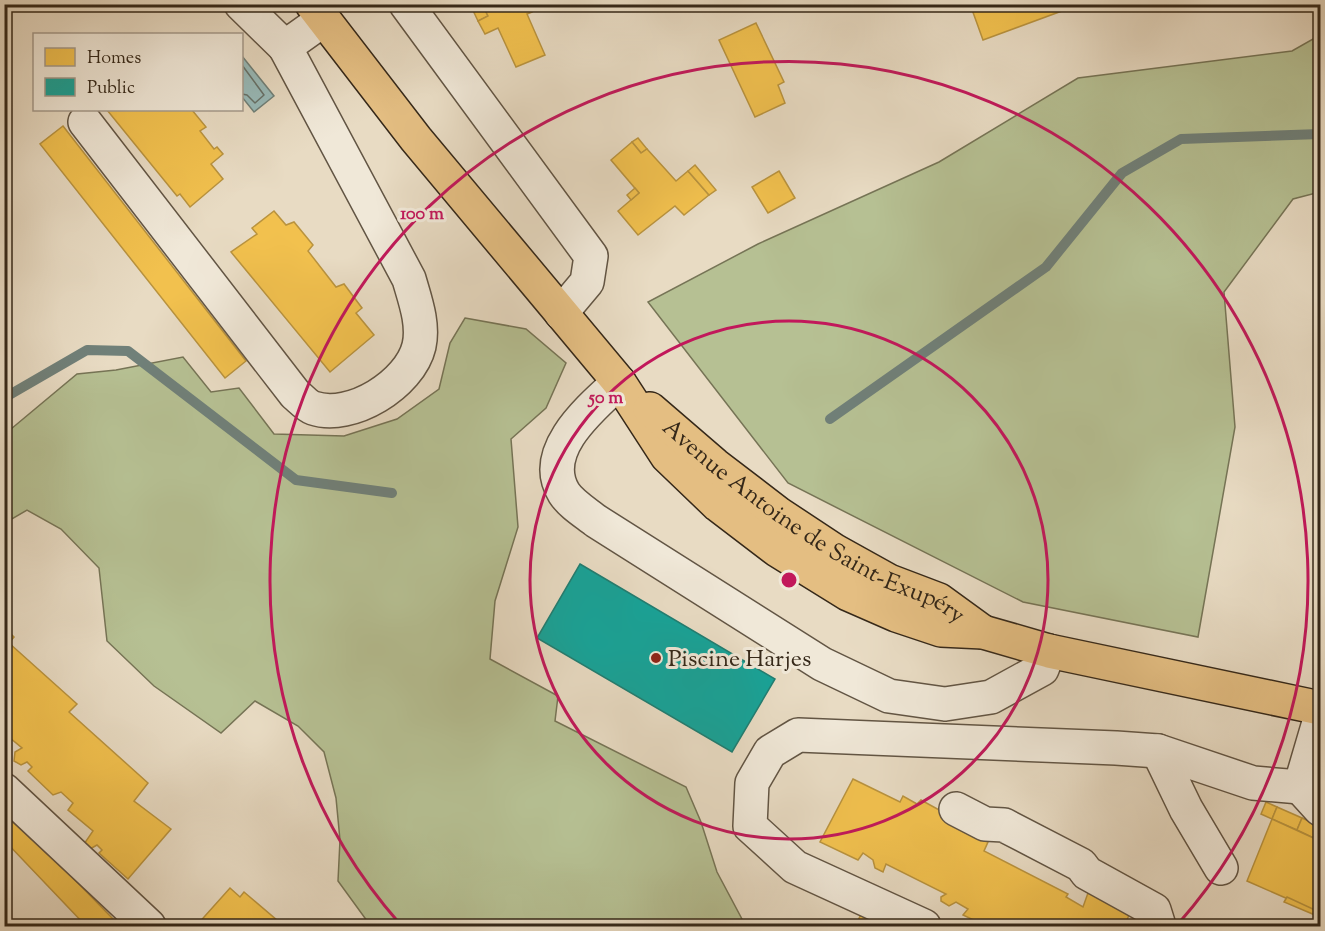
<svg xmlns="http://www.w3.org/2000/svg" width="1325" height="931" viewBox="0 0 1325 931" font-family="'Sorts Mill Goudy',serif">
	<style>
		.green { fill: #b6c093; stroke: #767456; stroke-width: 1.5 }
		.water { fill: #98bab9; stroke: #708079; stroke-width: 1.5 }
		.homes { fill: #f2c14e; stroke: #b9933e; stroke-width: 1.5 }
		.public { fill: #17a398; stroke: #207e72; stroke-width: 1.5 }
		.lines { fill: none; stroke-linecap: round; stroke-linejoin: round }
		.shore { stroke: #667169; stroke-width: 1.5 }
		.stream { stroke: #708079; stroke-width: 10 }
		.minor-casing { stroke: #625544; stroke-width: 36 }
		.major-casing { stroke: #352819; stroke-width: 36 }
		.minor { stroke: #f0e8d8; stroke-width: 33 }
		.major { stroke: #e4be82; stroke-width: 33 }
		.ring { fill: none; stroke: #c2185b; stroke-width: 3 }
		.poi-dot { fill: #8f2418; stroke: #f0e8d8; stroke-width: 2 }
		.labels { text-anchor: middle; stroke-width: 6; stroke-linejoin: round; paint-order: stroke }
		.street-label { font-size: 24px; fill: #352819; stroke: #f0e8d8 }
		.poi-label { font-size: 24px; fill: #352819; stroke: #f0e8d8; text-anchor: start }
		.centre { fill: #c2185b; stroke: #f0e8d8; stroke-width: 3 }
		.ring-label { font-size: 18px; text-anchor: middle; font-weight: bold; fill: #c2185b; stroke: #f0e8d8; stroke-width: 6; stroke-linejoin: round; paint-order: stroke }
	</style>
	<rect width="100%" height="100%" fill="#e8dbc3"/>
	<filter id="stains"><feTurbulence type="fractalNoise" baseFrequency=".00333" numOctaves="4"/><feColorMatrix values="0 0 0 0 .2 0 0 0 0 .09 0 0 0 0 .02 0 0 0 .5 -.17"/></filter>
	<radialGradient id="worn" r=".72"><stop offset=".6" stop-color="#630" stop-opacity="0"/><stop offset="1" stop-color="#630" stop-opacity=".3"/></radialGradient>
	<g class="green">
		<polygon points="1320,35 1320,192 1293,199 1224,292 1235,427 1198,637 1023,602 788,483 648,302 758,244 939,162 1078,78 1292,51"/>
		<polygon points="465,318 526,329 566,363 546,408 511,439 518,527 495,601 490,659 558,696 555,721 686,787 701,822 717,872 743,921 743,926 370,925 338,881 340,840 336,798 324,752 298,726 255,701 221,733 154,686 107,641 99,568 61,529 27,510 5,523 5,434 77,374 116,370 183,357 211,392 239,388 274,434 344,436 397,419 439,389 450,343"/>
	</g>
	<polygon class="water" points="242,56 274,96 254,112 242,97"/>
	<g class="homes">
		<polygon points="470,4 482,4 488,16 478,21"/>
		<polygon points="482,4 528,4 532,12 527,14 545,55 516,67 498,28 485,34 478,21 488,16"/>
		<polygon points="970,4 1068,4 1070,8 983,40"/>
		<polygon points="756,23 784,82 778,85 785,103 755,117 719,40"/>
		<polygon points="107,110 192,110 206,127 200,131 214,149 217,147 223,154 211,164 223,179 190,207 180,194 177,196"/>
		<polygon points="63,126 246,361 225,378 40,144"/>
		<polygon points="638,138 647,149 641,153 632,142"/>
		<polygon points="632,142 641,153 647,149 676,181 688,171 709,195 684,215 675,206 638,235 618,211 639,193 611,160"/>
		<polygon points="695,165 716,190 709,195 688,171"/>
		<polygon points="779,171 795,198 768,213 752,187"/>
		<polygon points="635,188 639,193 631,200 627,195"/>
		<polygon points="274,211 286,225 294,222 313,245 308,251 336,287 344,284 362,308 356,313 374,335 330,372 231,252 257,234 252,228"/>
		<polygon points="4,627 14,637 9,643 77,704 69,712 148,783 134,801 171,829 128,879 99,853 102,850 97,845 90,849 84,844 93,831 68,810 73,803 61,792 53,795 28,771 32,767 27,762 21,765 14,761 15,752 22,748 4,733"/>
		<polygon points="853,779 900,802 903,796 917,804 921,800 972,828 969,833 988,842 984,851 1068,894 1066,897 1083,907 1088,893 1131,911 1124,926 986,926 963,915 968,909 956,902 949,906 941,901 941,897 946,894 886,864 883,872 875,868 873,860 863,853 858,860 820,842"/>
		<polygon points="1266,802 1277,807 1272,819 1261,814"/>
		<polygon points="4,807 114,920 107,926 86,926 4,840"/>
		<polygon points="1277,807 1302,818 1297,830 1272,819"/>
		<polygon points="1302,818 1320,826 1320,841 1297,830"/>
		<polygon points="1272,819 1320,841 1320,913 1247,881"/>
		<polygon points="230,888 240,897 244,892 278,921 275,926 196,926"/>
		<polygon points="1287,897 1315,910 1315,915 1284,902"/>
		<polygon points="866,905 905,926 855,926"/>
	</g>
	<polygon class="public" points="580,564 775,679 732,752 537,638"/>
	<g class="lines">
		<polyline class="shore" points="242,65 264,95 255,103 247,95 242,94"/>
		<g class="stream">
			<polyline points="4,398 87,350 128,351 296,480 392,493"/>
			<polyline points="830,419 1046,267 1122,173 1181,139 1320,134"/>
		</g>
		<g class="minor-casing">
			<g id="minor">
				<polyline points="241,4 285,47"/>
				<polyline points="406,4 591,256 587,282 561,313"/>
				<path d="M85,122L295,394C300,398 307,406 313,408C351,421 410,384 419,346C424,324 415,300 409,279L285,47L323,20"/>
				<path d="M619,382C592,407 538,451 564,493C571,504 586,513 596,521L822,664L889,696L945,704L991,697L1042,669L1049,651"/>
				<polyline points="1320,719 1300,787 1320,809"/>
				<polyline points="1158,751 1186,809 1221,868"/>
				<polyline points="4,790 149,926"/>
				<polyline points="956,809 985,824 1004,825 1081,865 1087,873 1154,910 1159,926"/>
				<polyline points="924,926 795,867 750,826 752,783 770,752 798,735 1116,748 1158,751 1253,783 1300,787"/>
			</g>
		</g>
		<g class="major-casing">
			<g id="major">
				<polyline points="312,4 416,139 619,382 667,456 718,505 777,550 848,594 896,615 941,630 983,632 1049,651 1320,708"/>
				<path id="s1" d="M650,409L715,465L779,514L835,551L889,581L939,600L983,632"/>
			</g>
		</g>
		<use href="#minor" class="minor"/>
		<use href="#major" class="major"/>
	</g>
	<g class="ring">
		<circle cx="789" cy="580" r="259"/>
		<path d="M400 924A519 519 0 1 1 1178 924"/>
	</g>
	<circle class="poi-dot" cx="656" cy="658" r="6"/>
	<g class="labels">
		<g class="street-label">
			<text dy="8" stroke="none"><textPath href="#s1" startOffset="200">Avenue Antoine de Saint-Exupéry</textPath></text>
		</g>
		<g class="poi-label">
			<text x="668" y="666">Piscine Harjes</text>
		</g>
	</g>
	<circle cx="789" cy="580" r="9" class="centre"/>
	<g class="ring-label">
		<text x="422" y="219">100 m</text>
		<text x="606" y="403">50 m</text>
	</g>
	<rect width="1325" height="931" fill="none" stroke="#e8dbc3" stroke-width="24"/>
	<rect x="6" y="6" width="1313" height="919" fill="none" stroke="#352819" stroke-width="3"/>
	<rect x="12" y="12" width="1301" height="907" fill="none" stroke="#352819" stroke-width="1.5"/>
	<rect x="33" y="33" width="210" height="78" fill="#f0e8d8" stroke="#a59b8c" stroke-width="1.5"/>
	<rect x="45" y="48" width="30" height="18" fill="#f2c14e" stroke="#a59b8c" stroke-width="1.5"/>
	<text x="87" y="63" font-size="18" fill="#352819">Homes</text>
	<rect x="45" y="78" width="30" height="18" fill="#17a398" stroke="#a59b8c" stroke-width="1.5"/>
	<text x="87" y="93" font-size="18" fill="#352819">Public</text>
	<rect width="100%" height="100%" filter="url(#stains)"/>
	<rect width="100%" height="100%" fill="url(#worn)"/>
</svg>
